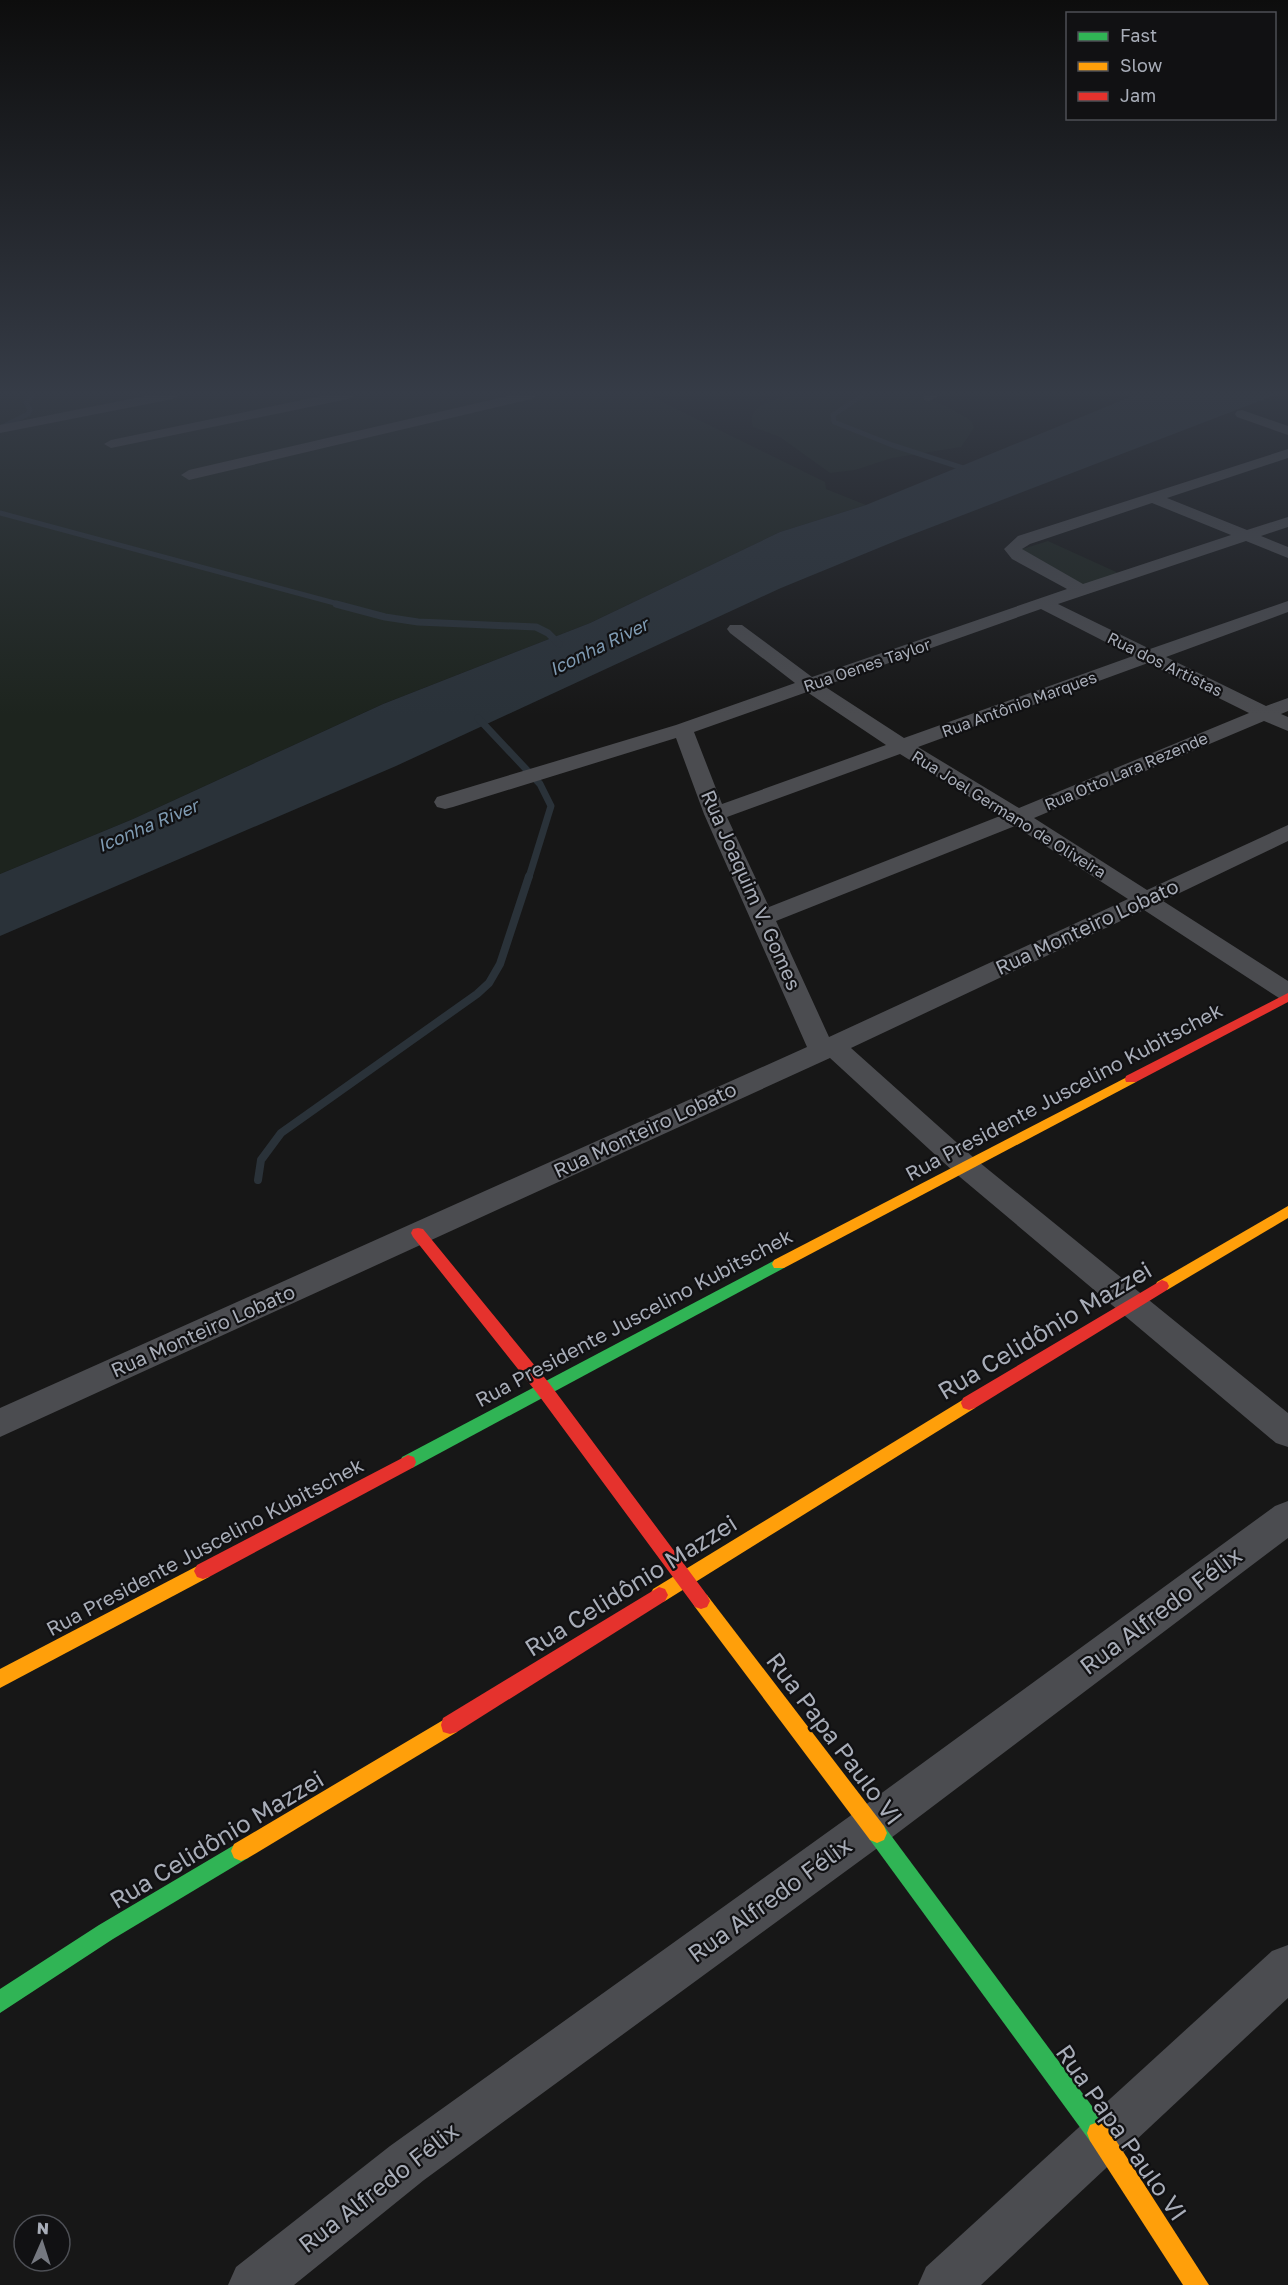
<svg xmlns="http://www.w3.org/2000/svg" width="1288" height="2285" viewBox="0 0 1288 2285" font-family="'Golos Text',sans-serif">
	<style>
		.green { fill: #1d241e }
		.water { fill: #2a3239 }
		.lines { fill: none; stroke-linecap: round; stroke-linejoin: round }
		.stream-far2 { stroke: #2a3239; stroke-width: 5 }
		.stream-far1 { stroke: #2a3239; stroke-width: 7 }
		.stream { stroke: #2a3239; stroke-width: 8 }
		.street { fill: #4b4c50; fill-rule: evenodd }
		.fast { fill: #30b455; fill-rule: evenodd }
		.slow { fill: #ff9f0a; fill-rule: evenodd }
		.jam { fill: #e5322d; fill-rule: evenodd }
		.labels { text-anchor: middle; stroke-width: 4.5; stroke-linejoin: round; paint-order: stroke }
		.far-street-label { font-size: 16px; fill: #a8adb8; stroke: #111113 }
		.far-water-label { font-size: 18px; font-style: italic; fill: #7f9bb3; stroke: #111113 }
		.street-label { font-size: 20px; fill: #a8adb8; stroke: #111113 }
		.near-street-label { font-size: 24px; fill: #a8adb8; stroke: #111113 }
	</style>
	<rect width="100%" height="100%" fill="#171717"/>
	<g class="green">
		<polygon points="0,395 648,395 825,482 826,489 866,505 780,532 590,623 383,704 133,819 0,874"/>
		<path d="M788,395H918L946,406L967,418L972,422L974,428L961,447L892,458L855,470L830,473L780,437L753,427C746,405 772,401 788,395Z"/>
		<polygon points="1048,541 1125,576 1081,593 1010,553"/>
	</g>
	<polygon class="water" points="1135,395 1275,395 898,540 781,588 396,766 0,936 0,874 133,819 383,704 590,623 780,532 866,505"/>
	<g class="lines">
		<g class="stream-far2">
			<polyline points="863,395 833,415 834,422 892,445 969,470"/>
			<polyline points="0,428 28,414 30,410 26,402 33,395"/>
			<polyline points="0,513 342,605"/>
		</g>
		<g class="stream-far1">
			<polyline points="336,604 385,617 418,622 536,627 548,633 559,644"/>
			<polyline points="478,718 540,784 551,806 529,877"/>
		</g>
		<polyline class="stream" points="258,1180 261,1160 281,1133 477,994 489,983 500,964 529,876"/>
		<g class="street">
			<polygon points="150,395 180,395 173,399 0,433 0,425"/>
			<polygon points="326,395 355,395 348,399 111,448 104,444 111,440"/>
			<polygon points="512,395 538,395 531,399 189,480 181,475 189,470"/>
			<polygon points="923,395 941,395 929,401 924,400"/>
			<polygon points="1242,410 1288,426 1288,435 1237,417 1235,414 1237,411"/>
			<path d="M1288,449V458L1167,498L1247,530L1288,517V527L1261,536L1288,547V558L1246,541L1058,604L1150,649L1288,601V612L1166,657L1266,706L1288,698V711L1281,714L1288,717V731L1264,721L1034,818L1147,890L1288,825V841L1163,901L1288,981V1000L1279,998L1144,910L851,1048L974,1158L1288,1413V1447L1276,1443L954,1172L830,1058L0,1437V1408L807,1047L704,814L676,738L453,807L445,809L437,807L434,802L437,797L676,725L795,683L730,633L727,629L730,625H742L812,677L1067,589L1012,559L1004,549L1018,536ZM1152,503L1231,535L1083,584L1022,549L1030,544ZM1041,609L1133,656L904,738L824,686ZM1148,663L1249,713L1019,808L918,747ZM807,692L886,745L722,804L694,732ZM900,754L1000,816L769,907L727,817ZM1015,826L1128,899L829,1037L776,921Z"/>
			<polygon points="1288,1501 1288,1538 887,1841 424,2180 294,2285 228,2285 236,2267 390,2146 857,1811 1275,1506"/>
			<polygon points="1288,1945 1288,1998 981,2285 918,2285 926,2267 1272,1951"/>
		</g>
		<g class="fast">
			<polygon points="779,1258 784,1260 786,1264 784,1268 414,1467 408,1469 402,1467 400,1462 402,1457"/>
			<polygon points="877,1823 884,1826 1106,2125 1109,2133 1106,2141 1098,2144 1090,2141 870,1840 867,1833 870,1826"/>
			<polygon points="241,1841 248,1844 251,1851 248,1858 113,1939 0,2013 0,1989 99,1925"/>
		</g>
		<g class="slow">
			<polygon points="1131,1075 1136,1076 1137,1079 1136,1082 784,1268 774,1268 772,1264 774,1260"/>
			<polygon points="1288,1206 1288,1218 1167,1290 1157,1290 1155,1286 1157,1282"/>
			<polygon points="969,1396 975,1398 977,1403 975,1408 665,1601 659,1603 653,1601 650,1595 653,1589"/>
			<polygon points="203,1563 209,1565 212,1571 209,1577 0,1688 0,1669"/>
			<polygon points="701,1593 707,1595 884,1826 887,1833 884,1840 877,1843 870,1840 695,1607 692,1601 695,1595"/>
			<polygon points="450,1716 457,1718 459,1725 457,1732 248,1858 241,1861 234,1858 231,1851 234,1844"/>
			<polygon points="1098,2122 1106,2125 1209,2285 1183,2285 1090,2141 1087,2133 1090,2125"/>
		</g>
		<g class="jam">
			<polygon points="1288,993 1288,1002 1136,1082 1126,1082 1125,1079 1126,1076"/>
			<polygon points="418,1228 423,1229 549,1383 707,1595 710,1601 707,1607 701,1609 695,1607 537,1393 413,1237 411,1233 413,1229"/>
			<polygon points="1162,1280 1167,1282 1169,1286 1167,1290 975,1408 969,1410 963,1408 961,1403 963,1398"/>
			<polygon points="408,1455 414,1457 416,1462 414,1467 209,1577 203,1579 197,1577 194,1571 197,1565"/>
			<polygon points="659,1587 665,1589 668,1595 665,1601 457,1732 450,1734 443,1732 441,1725 443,1718"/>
		</g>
	</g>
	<linearGradient id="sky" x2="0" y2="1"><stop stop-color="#0d0d0d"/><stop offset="0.55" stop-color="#363c47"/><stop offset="1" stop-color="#363c47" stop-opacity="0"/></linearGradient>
	<rect width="1288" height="715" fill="url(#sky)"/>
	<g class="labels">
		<g class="far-street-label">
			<text transform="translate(1165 664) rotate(26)" y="6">Rua dos Artistas</text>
			<text transform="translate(867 665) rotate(-19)" y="6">Rua Oenes Taylor</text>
			<text transform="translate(1019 704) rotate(-20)" y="6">Rua Antônio Marques</text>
			<text transform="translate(1126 771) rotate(-23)" y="6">Rua Otto Lara Rezende</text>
			<text transform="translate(1009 814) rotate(32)" y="6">Rua Joel Germano de Oliveira</text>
		</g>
		<g class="far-water-label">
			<text transform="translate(599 647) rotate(-26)" y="6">Iconha River</text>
			<text transform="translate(148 826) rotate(-23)" y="6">Iconha River</text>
		</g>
		<g class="street-label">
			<text transform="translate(751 890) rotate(66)" y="7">Rua Joaquim V. Gomes</text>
			<text transform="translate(1087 927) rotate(-25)" y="7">Rua Monteiro Lobato</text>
			<text transform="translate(1064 1092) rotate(-28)" y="7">Rua Presidente Juscelino Kubitschek</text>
			<text transform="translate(645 1130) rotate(-25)" y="7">Rua Monteiro Lobato</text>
			<text transform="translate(634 1318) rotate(-28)" y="7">Rua Presidente Juscelino Kubitschek</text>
			<text transform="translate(203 1331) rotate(-24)" y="7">Rua Monteiro Lobato</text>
			<text transform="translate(205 1547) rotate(-28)" y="7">Rua Presidente Juscelino Kubitschek</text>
		</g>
		<g class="near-street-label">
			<text transform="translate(1045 1331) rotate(-31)" y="8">Rua Celidônio Mazzei</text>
			<text transform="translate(631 1586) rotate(-32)" y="8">Rua Celidônio Mazzei</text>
			<text transform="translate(1161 1611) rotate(-37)" y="8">Rua Alfredo Félix</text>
			<text transform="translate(834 1739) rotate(53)" y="8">Rua Papa Paulo VI</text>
			<text transform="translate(217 1840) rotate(-31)" y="8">Rua Celidônio Mazzei</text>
			<text transform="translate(770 1900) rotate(-36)" y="8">Rua Alfredo Félix</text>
			<text transform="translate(1121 2133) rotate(55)" y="8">Rua Papa Paulo VI</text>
			<text transform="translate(379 2188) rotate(-38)" y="8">Rua Alfredo Félix</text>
		</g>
	</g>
	<rect x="1066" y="12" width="210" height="108" fill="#111113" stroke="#4d4f55" stroke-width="1.5"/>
	<rect x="1078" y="32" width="30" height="9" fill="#30b455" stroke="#4d4f55" stroke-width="1.5"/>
	<text x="1120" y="42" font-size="18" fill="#a8adb8">Fast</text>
	<rect x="1078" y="62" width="30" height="9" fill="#ff9f0a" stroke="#4d4f55" stroke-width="1.5"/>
	<text x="1120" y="72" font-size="18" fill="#a8adb8">Slow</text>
	<rect x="1078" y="92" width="30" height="9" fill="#e5322d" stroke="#4d4f55" stroke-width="1.5"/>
	<text x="1120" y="102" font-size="18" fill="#a8adb8">Jam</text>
	<g transform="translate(42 2243) rotate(3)"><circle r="28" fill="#111113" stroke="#4d4f55" stroke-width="1.5"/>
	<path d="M0-4.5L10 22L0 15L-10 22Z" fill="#757880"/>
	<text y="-9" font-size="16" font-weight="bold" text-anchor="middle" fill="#a8adb8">N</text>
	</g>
</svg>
